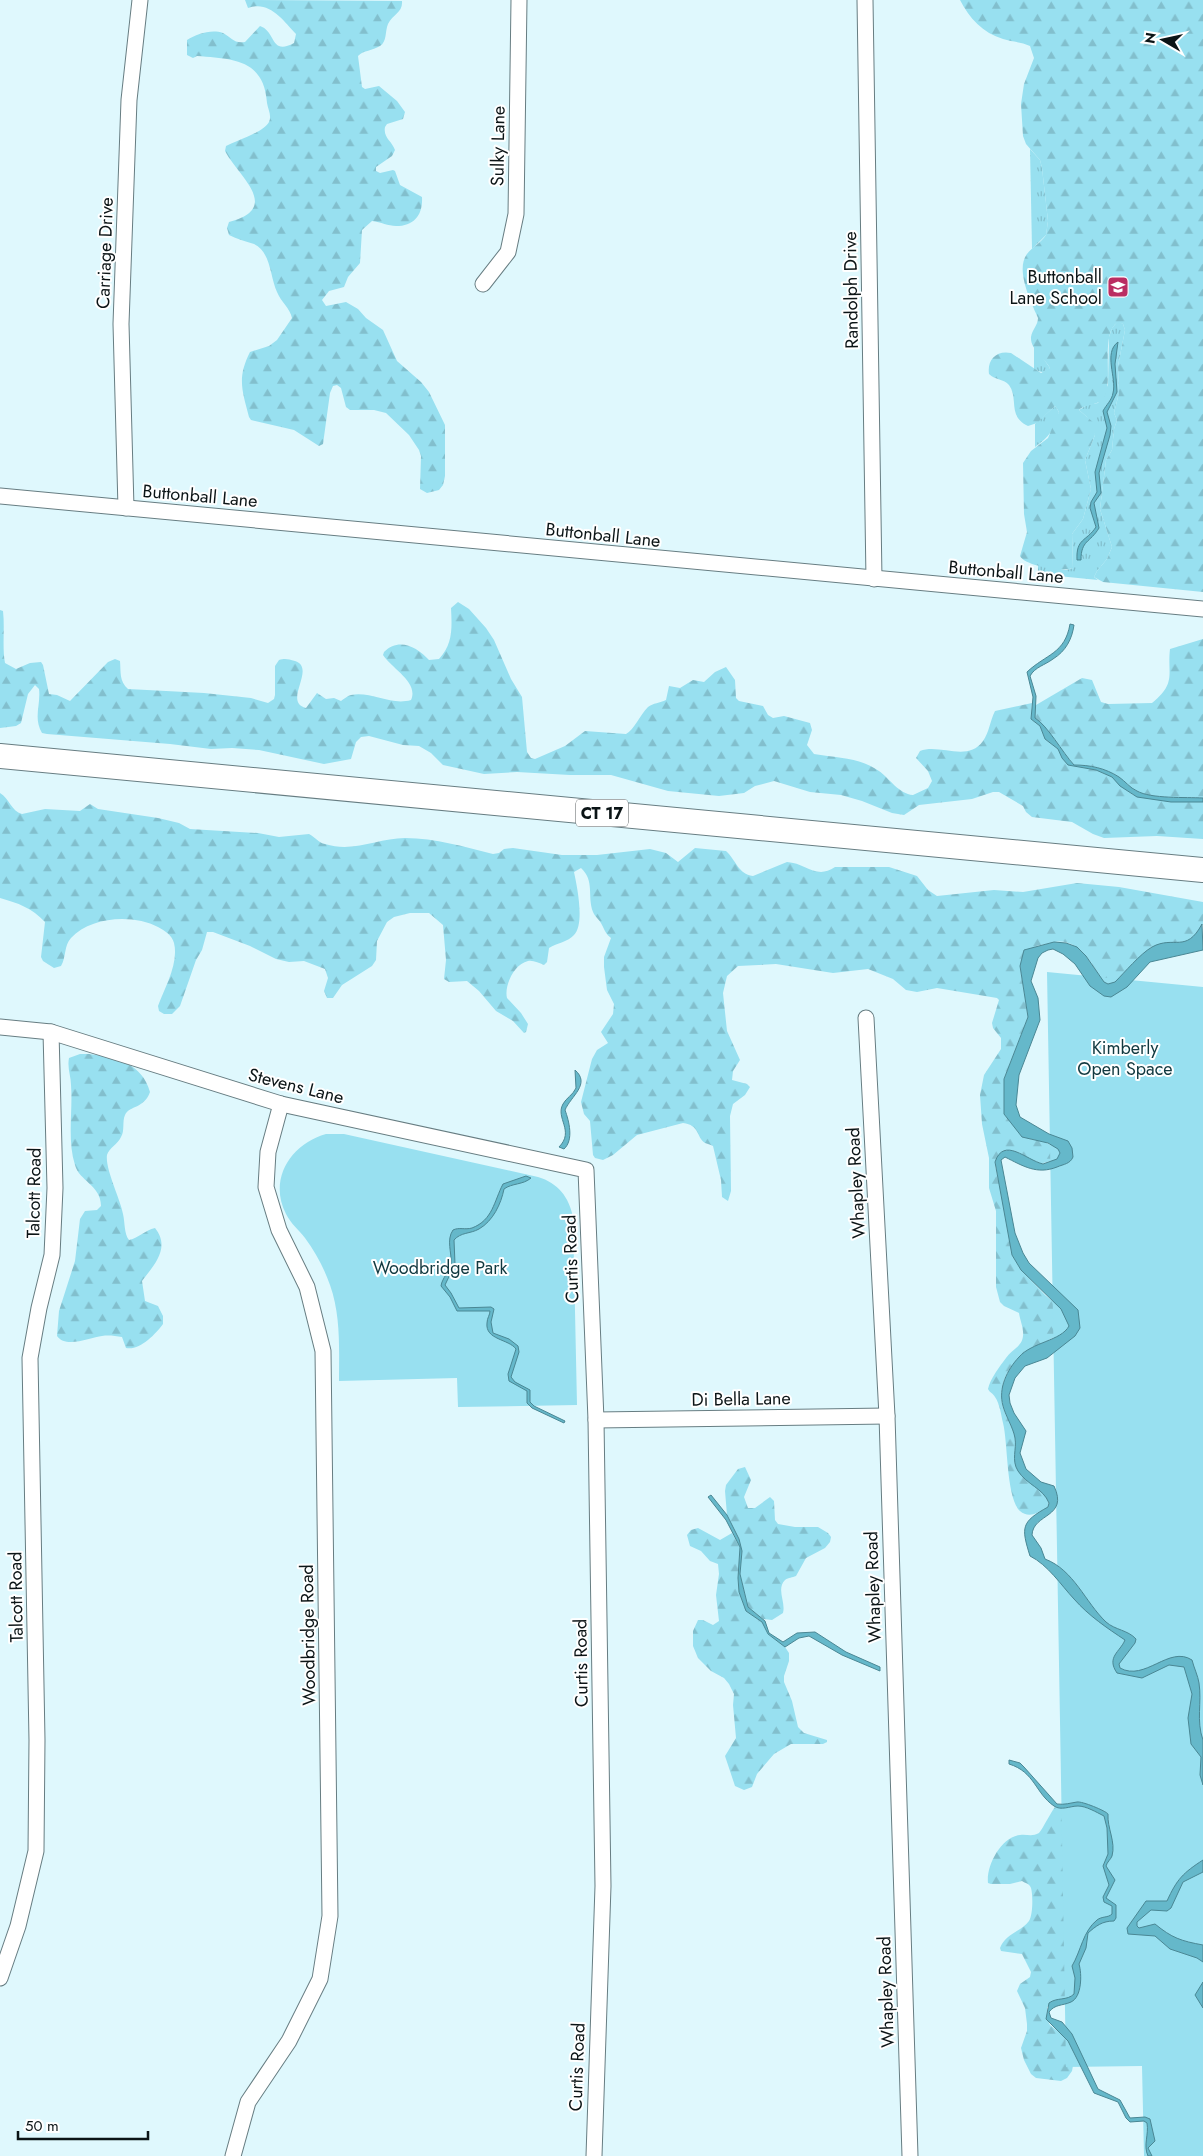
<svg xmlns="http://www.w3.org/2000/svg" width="1203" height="2156" viewBox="0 0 1203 2156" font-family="Jost,sans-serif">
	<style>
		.grass { fill: url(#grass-tufts) }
		.forest { fill: url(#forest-firs) }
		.park { fill: #98e0f0 }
		.water { fill: #65b8ca; stroke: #4a8794 }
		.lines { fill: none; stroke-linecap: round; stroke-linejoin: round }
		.street-casing { stroke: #677d82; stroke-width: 17 }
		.primary-casing { stroke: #677d82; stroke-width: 26 }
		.street { stroke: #fff; stroke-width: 15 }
		.primary { stroke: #fff; stroke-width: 24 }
		.labels { text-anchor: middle; stroke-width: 4; stroke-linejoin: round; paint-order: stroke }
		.shield { fill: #fff; stroke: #545a5c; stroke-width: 1 }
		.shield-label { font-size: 16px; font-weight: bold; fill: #0b1416 }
		.street-label { font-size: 18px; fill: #0b1416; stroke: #fff }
		.poi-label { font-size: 18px; fill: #0b1416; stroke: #fff; text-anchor: end }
		.park-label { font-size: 18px; fill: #113940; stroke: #fff }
	</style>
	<defs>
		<pattern id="grass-tufts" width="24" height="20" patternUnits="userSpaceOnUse" patternTransform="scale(1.25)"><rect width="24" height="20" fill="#98e0f0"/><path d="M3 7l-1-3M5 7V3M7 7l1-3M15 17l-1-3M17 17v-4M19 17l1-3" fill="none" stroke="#82bfcd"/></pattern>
		<pattern id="forest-firs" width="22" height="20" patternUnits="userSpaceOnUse" patternTransform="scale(1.25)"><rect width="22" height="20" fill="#98e0f0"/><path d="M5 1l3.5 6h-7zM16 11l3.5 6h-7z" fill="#82bfcd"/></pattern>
	</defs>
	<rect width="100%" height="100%" fill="#dff8fd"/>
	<g class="grass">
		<polygon points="1030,149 1040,160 1042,168 1048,221 1046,235 1032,249"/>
		<polygon points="1118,321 1123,324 1125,330 1118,366 1119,393 1114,413 1117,420 1114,429 1112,450 1106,460 1100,509 1112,547 1107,559 1097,571 1094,577 1098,580 1038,574 1038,565 1066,570 1073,568 1072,534 1083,519 1091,489 1085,460 1095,435 1087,417 1079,410 1087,405 1098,403 1108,385 1109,337 1112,328"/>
		<path d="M1034,345L1050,368C1044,373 1042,373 1034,369Z"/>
		<path d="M1055,406L1059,412C1056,428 1048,438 1035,447V424Z"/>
	</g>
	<g class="forest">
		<path d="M245,0L402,1C403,13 393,14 388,24C385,31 387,42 380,46C372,51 364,50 358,56L362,87L365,89L379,86L397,101L405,112L403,119L387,124L385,127C383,138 392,141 395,150L392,156L376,167V171L380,173L393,170L395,171L400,185L422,197C423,215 414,226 396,226C388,226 381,222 372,221L362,230L360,263L348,277L344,287L329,291L322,300L326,306L346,302L358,309L366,318L383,330L397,361L421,382L429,392L445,425V476L443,485L439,490L427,493L420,489L421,456L419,450L409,435L386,413L374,410H350L346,407L341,388L337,385L333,386L330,393L323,444L319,446L294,430L251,420L249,417C242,390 237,378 250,352L269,346L277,340L292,318C290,308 281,302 277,292C270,277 271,252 254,244C245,241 237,239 229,235L227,228L229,222C283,208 238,176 225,151L226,146C236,141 264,132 269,122C272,116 268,109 267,103C264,59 233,59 197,56L193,58L187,55V40C197,34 211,29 223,33C231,37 234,44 245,42L260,26C276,31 270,56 294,43L296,34C283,20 269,0 248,8Z"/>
		<path d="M960,0H1203V592L1103,582L1094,577L1097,571L1107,559L1112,547L1100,509L1106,460L1112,450L1114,429L1117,420L1114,413L1119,393L1118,366L1125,330L1123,324L1118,322C1100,333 1113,378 1105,396C1101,406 1086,403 1079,410L1094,423L1095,435L1085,460L1091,489L1083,519L1072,534L1073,568C1063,572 1025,566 1020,556L1027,532L1024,514L1023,463L1031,451L1048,438L1059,412L1055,406L1037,423L1028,426C1007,416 1019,399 1009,385C1004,379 995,380 989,374C987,360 996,350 1011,353L1041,373L1050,368C1045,358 1030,349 1031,337C1032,330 1038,325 1038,318C1031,302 1015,270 1027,254C1032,247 1041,243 1046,235L1048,221L1042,168L1040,160L1026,144L1023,136L1021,104L1024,84L1034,58L1030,46C1022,42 1013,42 1003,39C983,33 969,18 960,0Z"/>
		<path d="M458,602L469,609L486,628L494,640L511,679L522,697L527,752L531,758L535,759L565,746L585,731L626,734C634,730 640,715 648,707C653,703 660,703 666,700L669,686L680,688L693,680L704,682L715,672L726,667L735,680L736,698L739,701L763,706L768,715L773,718L784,716L810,723L812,730L807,745L814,754C837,758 859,757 879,771C890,779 899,794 913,795L928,788L932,781L928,771L916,758L920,751C940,743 967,763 983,741C989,733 990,721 995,711L1032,703L1031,719L1040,726L1045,739L1058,749L1062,758L1068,765L1096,770L1112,777L1133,795L1203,802V839L1157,836L1104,838L1093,834L1072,822L1032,817L1026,812L1023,806L999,792H993L972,799L919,805L904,815L892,813L862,801L841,795L810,792L774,781L755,786L744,793L719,796L668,791L611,775H570L517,772L484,774L443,765L431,753L419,746L403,745L369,736L361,737L356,742L351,759L324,764L259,750L232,748L211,749L170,744L47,734L42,733C33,718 41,705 39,689L35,685L28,694L21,723L16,726L0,728V610L3,611C5,628 2,646 5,663L16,669L30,663L41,662L43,665L49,694L57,695L70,701L108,662L115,659L120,661C121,672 119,681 128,689L204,693L251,698L268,703L274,699L275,695V666L279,660C285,658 288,659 295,661C317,668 282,702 306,708L317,693L326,699L334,698L341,701C344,699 347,696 351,695C371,691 391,706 411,700C419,682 392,669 383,655L384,652C399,637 417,647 429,660L439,659C453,644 452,628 451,608Z"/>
		<path d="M1203,639V798C1186,797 1151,799 1137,791C1130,788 1125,781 1119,777C1105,768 1090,765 1074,765C1062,752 1048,726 1035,718L1036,705L1082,678L1092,680L1101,702L1108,704L1152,703C1177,683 1167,674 1170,649Z"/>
		<path d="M0,793C9,798 11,811 22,814L45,809L80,811L90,804L98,809L158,818L179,823L190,829L258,833L279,837L309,834C315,837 319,843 325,844C354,853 378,838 405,838C436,838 464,847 493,854L499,853L504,849L513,848L562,855H597L650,849L666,853L678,862L695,848L726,851C736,860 738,874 753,876L787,862C806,863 816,880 835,867H889L917,876L928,890L937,896L994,890L1023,892L1077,883L1119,887L1203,902V924L1196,935L1188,941L1151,947L1115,982L1104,983C1093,966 1080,938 1055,942C1049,943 1043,945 1036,946L1020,966L1028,1017L1004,1079V1114L1032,1140H1041L1058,1149L1057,1159L1040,1164L1015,1151L1004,1150L995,1162V1165L1005,1210L1012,1255L1021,1270L1045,1295L1056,1304L1066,1331C1035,1348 997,1360 1002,1403C1004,1414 1012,1425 1015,1436C1017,1447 1013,1464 1020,1473C1028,1485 1052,1490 1048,1507C1040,1512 1029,1519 1020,1511C1006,1498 1008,1442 1003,1423C1001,1415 1000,1404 995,1397C993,1393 990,1393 988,1389C990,1379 1000,1366 1006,1358C1011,1350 1022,1347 1023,1336C1024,1329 1020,1320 1019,1313L1004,1306L1000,1302L996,1287V1211L989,1188V1158L982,1124L980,1095L984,1075L1001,1049V1038L993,1028L992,1023L999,1000L997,998L937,988L917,992L906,990L893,979L868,969L833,973L776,964L738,966L727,976L723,993L727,1031L740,1060L733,1071L732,1080L747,1084L750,1087L745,1095L733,1104L730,1116L731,1191L728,1201L722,1197L721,1180L713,1146C711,1145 708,1144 705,1143C696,1137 700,1125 683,1123L637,1135L613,1155L603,1160L595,1158L593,1155L590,1121L584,1114L581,1102L592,1059L597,1050L608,1043L601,1032L613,1014L614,1004L607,990L604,967V957L611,938C606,934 605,931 602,925C600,920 595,917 593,912C587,896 595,881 581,868L574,872C577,886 585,924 574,935C568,942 557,943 549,948L547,962L544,965C539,963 533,960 528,961C514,964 504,986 507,998L521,1013L528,1024L526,1032L524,1033L513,1021L496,1011L479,991L467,981L449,982L444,979L446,960L443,925L429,913H410L394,917L387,922L377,941L376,960L372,966L342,985L333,998H327L324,991L328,978L325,969L304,961L289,962L276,959L250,946L213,932H207L202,950L196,960L180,1006L172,1014H164L159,1011L158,1006C165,987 179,963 174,943C172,935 165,931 158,927C134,914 91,916 71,938C64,945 66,958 61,966L54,968L43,961L41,957L45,922C32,908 18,903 0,898Z"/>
		<path d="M89,1054C117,1058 142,1063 150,1092C144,1109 130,1105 125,1115C122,1121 125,1131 121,1137C118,1144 109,1148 107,1155C105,1169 120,1198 123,1214C125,1222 124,1234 129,1240C139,1238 145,1230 155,1228C171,1248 154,1265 142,1281L145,1301L158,1306L163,1316V1324C155,1335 139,1351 126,1348L122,1337C115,1336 109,1335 102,1336C91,1337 66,1349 57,1336L59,1311L75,1261L80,1219L85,1211L97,1210L101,1206C101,1185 79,1181 75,1165C67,1140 73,1111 71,1085C71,1076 67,1068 69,1058L80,1054Z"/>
		<path d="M745,1467L751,1480L744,1497L748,1508H755L770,1497L774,1501L775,1520L778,1524L795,1527H818L828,1533L831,1537L830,1542L825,1548L806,1558L796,1576C792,1578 789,1577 785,1580C776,1589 786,1602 783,1613L772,1620L763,1619L748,1607L740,1574L742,1551L739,1539L727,1515L725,1491L726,1485L738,1469Z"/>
		<polygon points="698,1528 720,1540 732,1533 740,1547 738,1578 739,1592 746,1611 762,1622 768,1634 785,1647 789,1653 789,1661 784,1676 784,1682 792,1701 798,1727 804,1733 827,1740 827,1742 823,1744 791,1744 774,1754 757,1774 752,1787 744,1790 735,1786 725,1756 736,1738 733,1705 734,1694 729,1684 724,1678 711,1671 698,1658 693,1646 693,1631 698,1620 703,1620 713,1625 719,1621 716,1595 719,1574 718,1564 710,1561 701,1551 690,1546 687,1535 691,1530"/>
		<path d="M1055,1807L1063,1808L1074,1994L1047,2007V2019L1050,2025L1065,2037L1075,2055L1072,2071L1067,2078L1061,2081L1036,2078L1031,2074L1024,2060L1021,2048L1027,2031V2024L1025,2008L1017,1991L1020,1984L1030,1977L1031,1972L1022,1954L1001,1951L1000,1948C1005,1934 1022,1931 1029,1921C1033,1915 1033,1895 1031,1888C1030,1884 1025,1883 1022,1881L1010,1884H991L988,1883C986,1866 1001,1837 1020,1835C1027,1834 1032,1837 1039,1833C1042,1830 1051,1812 1055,1807Z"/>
	</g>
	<g class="park">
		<polygon points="1047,972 1203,987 1203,2156 1144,2156 1142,2066 1066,2067"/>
		<path d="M326,1134H344L538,1177C558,1183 569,1197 573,1217L577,1405L458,1407L457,1378L339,1381C339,1349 341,1316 330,1285C324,1268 316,1253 305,1238C299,1230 291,1224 286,1214C268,1179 291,1144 326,1134Z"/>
	</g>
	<g class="water">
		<path d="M1118,342L1115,364L1117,392L1107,412L1111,426L1110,435L1099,473L1101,493L1094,503L1099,528C1090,543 1081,540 1081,560H1077C1076,538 1086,542 1096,527L1090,508L1091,502L1097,492L1095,472L1107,428L1103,411C1106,405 1112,400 1113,393C1117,378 1103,353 1118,342Z"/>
		<path d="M1070,624L1074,625C1072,639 1066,651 1053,659C1045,665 1035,667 1030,676L1036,696L1035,718C1048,726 1062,752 1074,765C1090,765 1105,768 1119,777C1125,781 1130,788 1137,791C1151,799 1186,797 1203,798V802H1171L1137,797L1120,786L1112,777L1096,770L1068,765L1062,758L1058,749L1045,739L1040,726L1031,719L1033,697L1027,672C1046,654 1065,654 1070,624Z"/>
		<path d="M1202,924L1203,950L1150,962L1127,987L1111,997L1104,996L1090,986L1075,964L1063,954L1053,949L1048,950L1042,953L1038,958L1031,981L1038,998L1040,1020L1019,1075L1016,1105L1020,1117L1049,1134L1068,1141L1072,1148L1073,1157C1070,1164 1064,1164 1057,1167C1037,1175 1023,1166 1005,1157L1001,1160L1015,1233L1023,1253L1029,1263L1078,1310L1080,1328L1075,1336L1047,1358L1025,1366L1015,1378L1009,1395L1010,1403L1014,1413L1026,1431L1020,1453L1026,1469L1041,1482L1054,1486C1069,1518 1033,1513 1032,1535L1041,1548L1045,1559C1074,1570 1085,1602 1106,1622C1115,1630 1128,1630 1136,1639L1135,1643L1119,1664L1120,1668C1145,1682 1169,1645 1192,1660C1194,1668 1198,1676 1199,1683C1202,1702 1196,1721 1203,1740V1785L1200,1775L1201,1757L1191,1744L1188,1718L1192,1694L1184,1667L1169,1665L1142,1678L1117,1673C1106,1657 1120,1652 1125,1640C1107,1628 1089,1616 1074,1599C1061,1585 1048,1565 1030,1556C1021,1527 1021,1522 1048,1507L1049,1503C1043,1488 1027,1485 1018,1471C1011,1460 1017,1449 1015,1438C1013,1427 1006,1417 1003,1406C998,1388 1007,1370 1019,1357C1032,1342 1061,1341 1069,1326L1061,1309L1021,1270L1012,1255L995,1162C1004,1136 1026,1160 1043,1164L1057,1159L1060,1153L1058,1149L1048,1143L1022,1137L1004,1114V1079L1028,1017L1020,966L1024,950L1054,942L1066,943L1077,947L1086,956L1104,982L1108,984L1115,982C1125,972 1140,954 1152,947C1174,935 1186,954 1202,924Z"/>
		<path d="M575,1070C591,1084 571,1096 565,1110C569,1121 574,1140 564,1149L559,1147C575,1131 555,1118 563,1104C566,1098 573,1095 576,1088Z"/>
		<path d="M526,1176L531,1178C523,1185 512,1183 504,1189C501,1204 493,1221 479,1229C470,1234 461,1232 454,1240L455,1264L445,1285L451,1293L459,1308L491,1307L494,1309L491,1322L493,1333L509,1339L518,1346L519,1352L511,1377L515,1382L530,1390V1402L534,1406L565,1421L564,1423L532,1408L527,1403V1391L509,1381L508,1374L516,1349C509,1339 485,1340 487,1323C487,1318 490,1315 490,1311H457L450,1297L441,1286C442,1278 450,1271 451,1263C452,1253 446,1240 453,1230C459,1227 465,1230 472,1228C493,1220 494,1201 503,1184Z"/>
		<polygon points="711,1495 727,1515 739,1539 742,1551 740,1574 748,1607 765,1621 769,1633 783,1642 797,1633 815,1632 846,1652 880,1667 880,1671 842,1655 809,1636 799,1638 785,1647 768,1634 762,1622 746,1611 739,1592 738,1578 740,1547 726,1520 708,1497"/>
		<path d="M1009,1760L1020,1763L1024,1767L1057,1804C1065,1805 1070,1803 1077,1802C1082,1801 1106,1811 1108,1814C1107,1828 1116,1842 1112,1856C1111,1859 1107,1862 1106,1866L1115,1880L1106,1898L1116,1905V1918L1114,1921C1102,1921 1096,1926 1088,1933L1086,1948L1079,1964C1082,1974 1082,1997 1071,2002C1062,2006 1055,2004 1049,2012L1051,2018L1062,2022L1072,2034L1098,2089L1120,2100L1130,2118L1145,2117L1150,2119L1155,2141L1148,2148L1152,2156H1148C1143,2145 1149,2135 1147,2123L1144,2121L1130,2122L1126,2118L1118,2102L1094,2093L1068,2041L1046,2019L1049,2003C1057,1997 1067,2001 1074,1994L1075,1978L1072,1966C1081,1951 1083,1931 1097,1920C1102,1916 1108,1918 1112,1914V1906L1104,1902L1103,1897L1109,1885L1103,1866L1108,1854L1107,1828L1104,1816C1096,1812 1086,1806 1078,1806C1070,1806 1061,1811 1054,1806C1035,1793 1035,1772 1009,1764Z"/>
		<path d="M1203,1860V1872L1183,1882L1171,1908L1167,1911L1151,1910L1137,1922V1926L1139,1928L1155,1924C1172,1938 1181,1941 1203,1945V1962L1197,1958L1170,1949L1155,1936L1128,1934L1127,1928L1146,1901H1167C1177,1879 1183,1873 1203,1860Z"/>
		<polygon points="1203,1982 1203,2008 1195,1995"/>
	</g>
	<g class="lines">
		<g class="street-casing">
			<g id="street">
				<polyline points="865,0 874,579"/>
				<polyline points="483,284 508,252 516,214 519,0"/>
				<polyline points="0,496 1203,609"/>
				<polyline points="126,508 121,324 129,100 140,0"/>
				<polyline points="866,1018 887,1416 910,2156"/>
				<polyline points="0,1027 51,1032 281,1104 586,1170 596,1420 603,1886 594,2156"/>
				<polyline points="596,1420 887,1416"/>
				<polyline points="0,1978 18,1926 36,1851 37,1740 30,1358 39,1308 52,1255 55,1188 51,1032"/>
				<polyline points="233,2156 248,2102 289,2041 320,1979 330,1916 323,1351 307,1287 279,1230 266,1187 268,1152 281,1104"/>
			</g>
		</g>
		<g class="primary-casing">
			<polyline id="primary" points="0,756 1203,870"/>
		</g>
		<use href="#street" class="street"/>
		<use href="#primary" class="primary"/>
	</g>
	<defs>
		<g id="school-square" transform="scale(1.125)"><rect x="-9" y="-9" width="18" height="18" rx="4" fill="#ba2d62" stroke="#fff"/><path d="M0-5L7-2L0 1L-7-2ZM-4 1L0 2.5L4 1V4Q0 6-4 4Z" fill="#fff"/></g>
	</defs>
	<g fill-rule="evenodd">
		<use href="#school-square" x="1118" y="287"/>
	</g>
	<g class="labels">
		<rect class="shield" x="576" y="799.5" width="52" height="27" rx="4"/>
		<g class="shield-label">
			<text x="602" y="819">CT 17</text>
		</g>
		<g class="street-label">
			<text transform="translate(498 146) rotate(-89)" y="6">Sulky Lane</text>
			<text transform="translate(105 253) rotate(-88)" y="6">Carriage Drive</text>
			<text transform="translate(851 290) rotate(-91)" y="6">Randolph Drive</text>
			<text transform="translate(200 496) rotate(5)" y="6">Buttonball Lane</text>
			<text transform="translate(603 535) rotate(6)" y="6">Buttonball Lane</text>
			<text transform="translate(1006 572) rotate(5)" y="6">Buttonball Lane</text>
			<text transform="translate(296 1086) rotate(14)" y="6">Stevens Lane</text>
			<text transform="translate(856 1183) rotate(-93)" y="6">Whapley Road</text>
			<text transform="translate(34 1193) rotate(-89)" y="6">Talcott Road</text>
			<text transform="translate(571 1259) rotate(-92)" y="6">Curtis Road</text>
			<text transform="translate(741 1399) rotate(-1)" y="6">Di Bella Lane</text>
			<text transform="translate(873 1587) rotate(-92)" y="6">Whapley Road</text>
			<text transform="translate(16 1597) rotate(-91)" y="6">Talcott Road</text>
			<text transform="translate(308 1635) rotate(-91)" y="6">Woodbridge Road</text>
			<text transform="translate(581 1663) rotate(-91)" y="6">Curtis Road</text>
			<text transform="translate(886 1992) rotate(-92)" y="6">Whapley Road</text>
			<text transform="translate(577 2067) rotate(-88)" y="6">Curtis Road</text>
		</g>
		<g class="poi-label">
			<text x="1102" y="283">Buttonball<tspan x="1102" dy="21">Lane School</tspan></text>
		</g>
		<g class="park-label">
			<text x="1125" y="1054">Kimberly<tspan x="1125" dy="21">Open Space</tspan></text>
			<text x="440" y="1274">Woodbridge Park</text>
		</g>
	</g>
	<g transform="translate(1163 40) rotate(279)" stroke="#ffffff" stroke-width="4" paint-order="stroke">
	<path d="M0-4L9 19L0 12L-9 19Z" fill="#0b1416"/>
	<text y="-8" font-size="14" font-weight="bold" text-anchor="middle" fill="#0b1416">N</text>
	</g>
	<path d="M18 2131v8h130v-8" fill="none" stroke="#0b1416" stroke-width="2.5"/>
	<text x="25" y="2131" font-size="15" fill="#0b1416" stroke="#ffffff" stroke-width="4" paint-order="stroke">50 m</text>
</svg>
